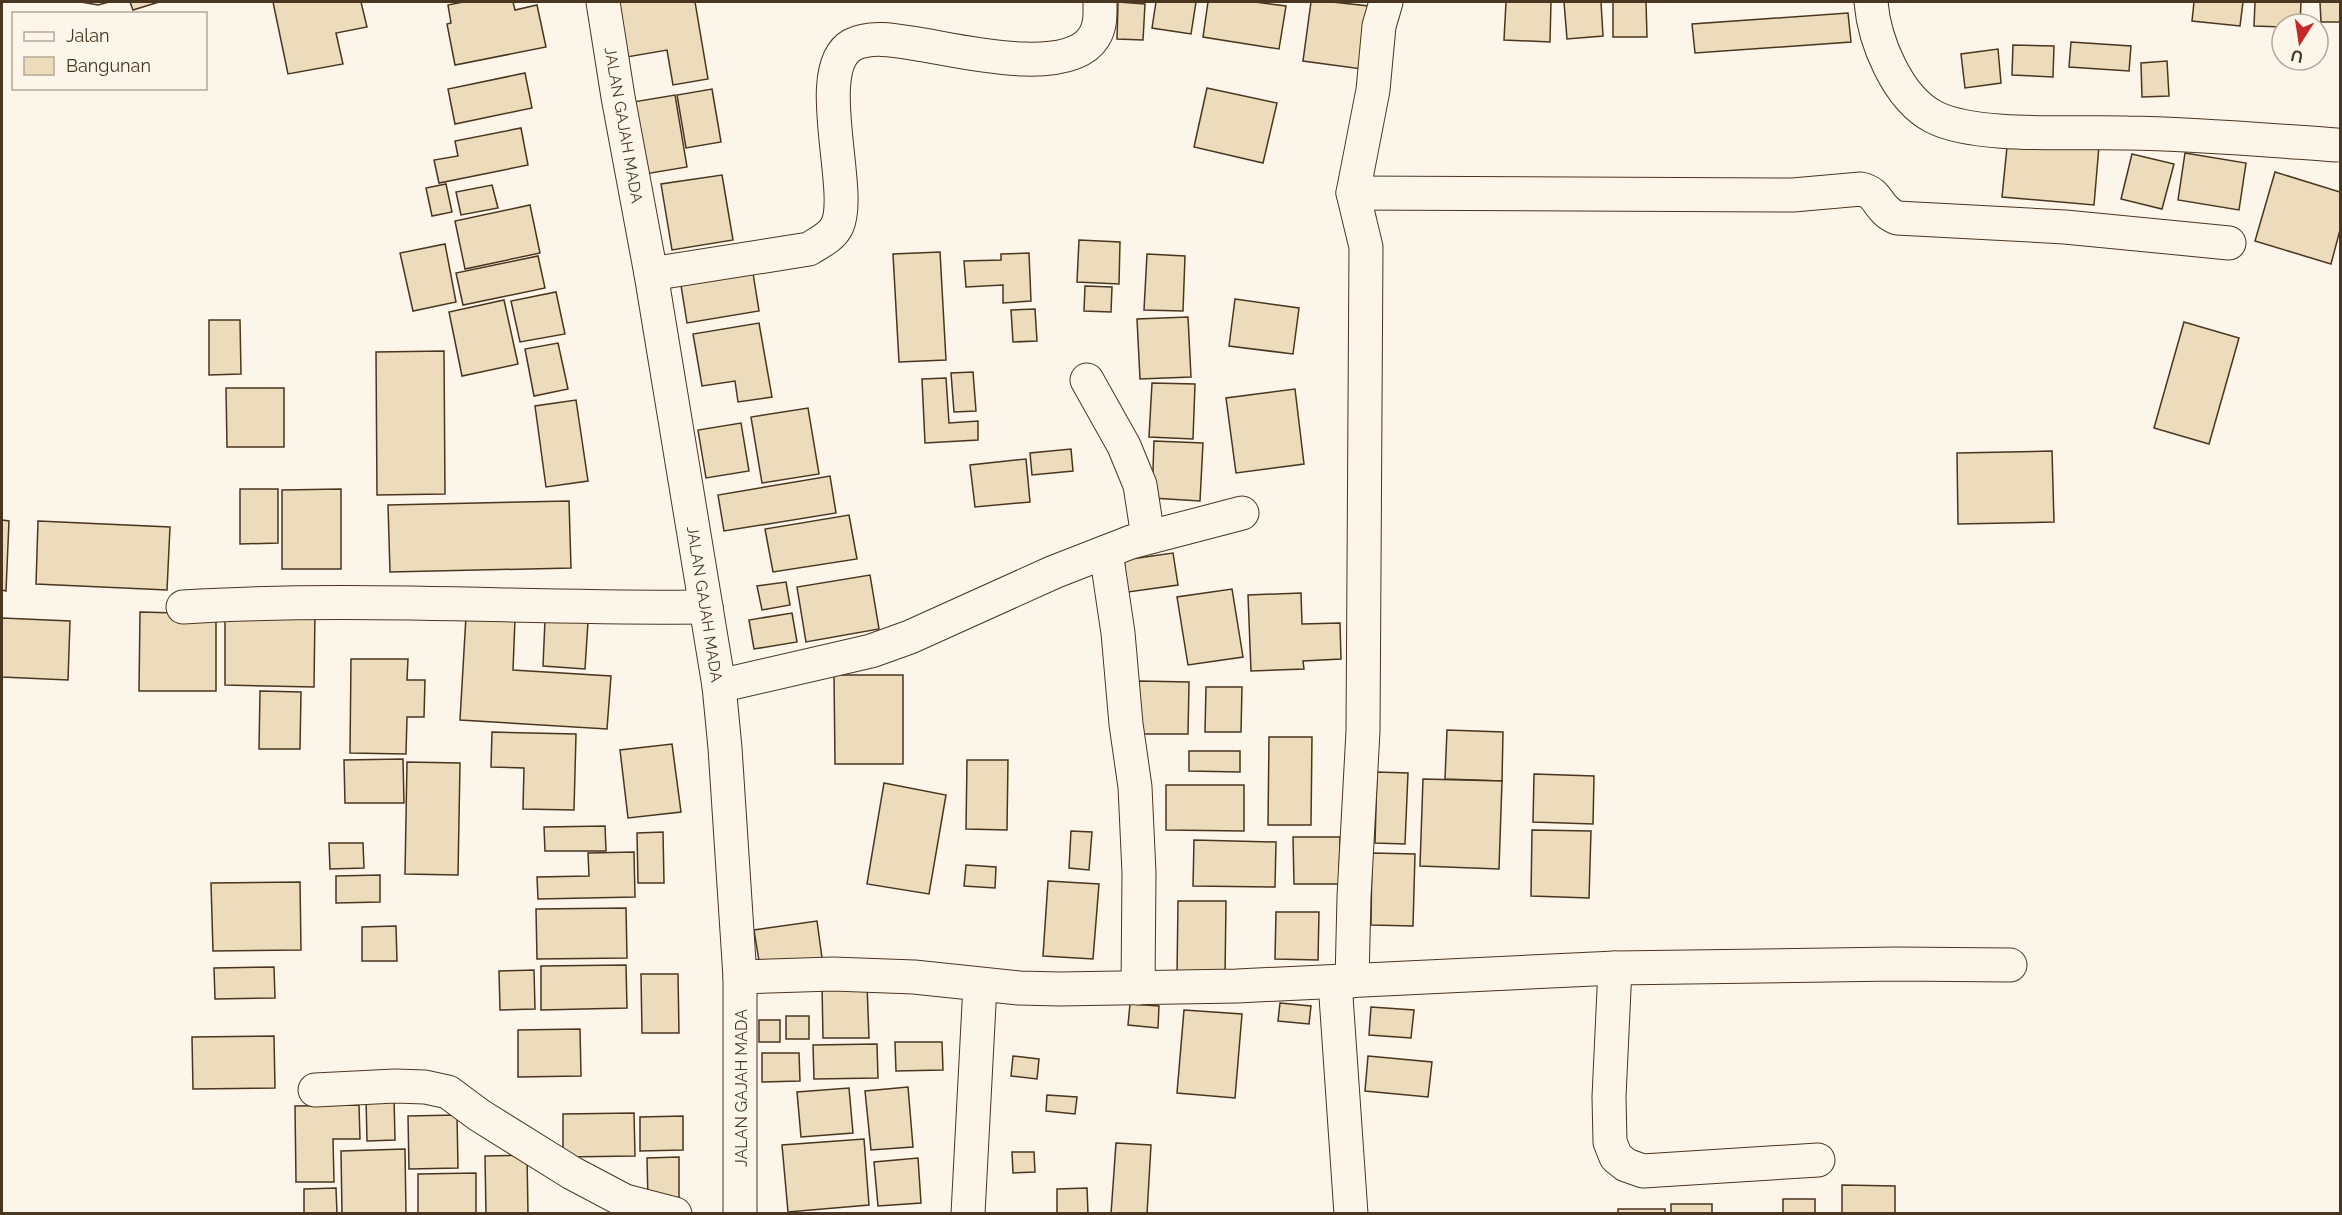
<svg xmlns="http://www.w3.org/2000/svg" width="2342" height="1215" viewBox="0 0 2342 1215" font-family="Raleway,sans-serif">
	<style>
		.building { fill: #ecdcbc; stroke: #4a3520; stroke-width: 1.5 }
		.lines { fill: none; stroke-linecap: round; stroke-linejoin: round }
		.street-casing { stroke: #4a3520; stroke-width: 35 }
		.highway-casing { stroke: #4a3520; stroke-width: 35 }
		.street { stroke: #fbf6e9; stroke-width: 33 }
		.highway { stroke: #fbf6e9; stroke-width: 33 }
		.labels { text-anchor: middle; stroke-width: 4.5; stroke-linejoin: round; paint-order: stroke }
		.street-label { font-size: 16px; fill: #4a3520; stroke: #fbf6e9 }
	</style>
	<rect width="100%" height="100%" fill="#fbf6e9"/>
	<g class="building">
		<polygon points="81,2 109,2 98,5"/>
		<polygon points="130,2 159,2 133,10"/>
		<polygon points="273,2 361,2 367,27 336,33 343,64 288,74"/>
		<polygon points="463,2 513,2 515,10 537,5 546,47 455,65 447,24 451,23 448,5"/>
		<polygon points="618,2 695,2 708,79 673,85 667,50 627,57"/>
		<polygon points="1118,2 1145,4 1143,40 1117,39"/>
		<polygon points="1156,2 1196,2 1191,34 1152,28"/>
		<polygon points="1208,2 1255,2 1286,6 1279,49 1203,37"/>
		<polygon points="1311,2 1332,2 1369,6 1362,69 1303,61"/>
		<polygon points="1506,2 1551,2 1550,42 1504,40"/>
		<polygon points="1564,2 1601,2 1603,36 1567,39"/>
		<polygon points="1613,2 1646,2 1647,37 1613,37"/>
		<polygon points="2194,2 2243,2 2240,26 2192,21"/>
		<polygon points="2255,2 2301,2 2300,24 2282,24 2282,27 2254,26"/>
		<polygon points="2320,2 2340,2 2340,22 2321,22"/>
		<polygon points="1848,13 1851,42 1695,53 1692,24"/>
		<polygon points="2071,42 2131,46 2129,71 2069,67"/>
		<polygon points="2013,45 2054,46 2053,77 2012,75"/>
		<polygon points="1998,49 2001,83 1965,88 1961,54"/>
		<polygon points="2167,61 2169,96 2142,97 2141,63"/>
		<polygon points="525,73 532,108 455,124 448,89"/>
		<polygon points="1207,88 1277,103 1263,163 1194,147"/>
		<polygon points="712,89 721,142 686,148 677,95"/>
		<polygon points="675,95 687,167 645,174 633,102"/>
		<polygon points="521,128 528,165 439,183 434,160 458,156 455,141"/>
		<polygon points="2008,137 2099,146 2094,205 2002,197"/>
		<polygon points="2185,153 2246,163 2239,210 2178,200"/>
		<polygon points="2132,154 2174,164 2162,209 2121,199"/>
		<polygon points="2275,172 2340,192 2340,230 2331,264 2255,241"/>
		<polygon points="722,175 733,240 672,250 661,184"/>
		<polygon points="446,184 452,212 432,216 426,188"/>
		<polygon points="492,185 498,208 461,215 456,192"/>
		<polygon points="530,205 540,253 465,269 455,221"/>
		<polygon points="1079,240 1120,242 1119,284 1077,282"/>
		<polygon points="445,244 456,302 413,311 400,253"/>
		<polygon points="940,252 946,360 899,362 893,254"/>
		<polygon points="1029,253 1031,301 1003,303 1003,285 966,287 964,261 1001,260 1001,254"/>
		<polygon points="1147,254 1185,256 1183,311 1144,310"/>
		<polygon points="538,256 545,288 463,305 456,273"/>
		<polygon points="752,267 759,311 687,323 680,279"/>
		<polygon points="1085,286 1112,287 1111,312 1084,311"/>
		<polygon points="556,292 565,334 520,342 511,301"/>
		<polygon points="1235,299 1299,308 1293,354 1229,346"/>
		<polygon points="504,300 518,364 462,376 449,312"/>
		<polygon points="1035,309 1037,341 1013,342 1011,310"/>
		<polygon points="1188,317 1191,377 1140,379 1137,319"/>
		<polygon points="209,320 240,320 241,374 209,375"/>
		<polygon points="2184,322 2239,338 2209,444 2154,428"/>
		<polygon points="759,323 772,397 738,402 735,381 702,386 693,334"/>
		<polygon points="558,343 568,389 534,396 525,349"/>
		<polygon points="444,351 445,494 377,495 376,352"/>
		<polygon points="973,372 976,411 954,412 951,373"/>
		<polygon points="946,378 949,423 978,421 978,440 925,443 922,379"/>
		<polygon points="1152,383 1195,384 1193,439 1149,437"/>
		<polygon points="226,388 284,388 284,447 227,447"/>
		<polygon points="1295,389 1304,464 1236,473 1226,398"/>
		<polygon points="576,400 588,481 546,487 535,406"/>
		<polygon points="808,408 819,474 762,483 751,417"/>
		<polygon points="741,423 749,471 706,478 698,430"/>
		<polygon points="1154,441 1203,443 1200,501 1152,498"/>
		<polygon points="1071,449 1073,471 1032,475 1030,453"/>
		<polygon points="2052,451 2054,522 1958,524 1957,453"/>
		<polygon points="1026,459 1030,502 975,507 970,465"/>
		<polygon points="830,476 836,513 724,531 718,495"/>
		<polygon points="240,489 278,489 278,543 240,544"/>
		<polygon points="341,489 341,569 282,569 282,490"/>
		<polygon points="569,501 571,568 390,572 388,505"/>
		<polygon points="849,515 857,559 773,572 765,529"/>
		<polygon points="2,520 9,521 6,591 2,590"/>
		<polygon points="38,521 170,527 167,590 36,584"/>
		<polygon points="1173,553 1178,585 1128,592 1124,560"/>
		<polygon points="870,575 879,629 806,642 797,587"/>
		<polygon points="786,582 790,605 762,610 757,586"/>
		<polygon points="1232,589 1243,657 1188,665 1177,597"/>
		<polygon points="1301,593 1302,624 1340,623 1341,659 1303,661 1304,669 1251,671 1248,595"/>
		<polygon points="225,609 315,610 314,687 225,685"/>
		<polygon points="140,612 216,614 216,691 139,691"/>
		<polygon points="792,613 797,642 754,649 749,620"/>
		<polygon points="466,616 515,619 513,670 611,676 607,729 460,720"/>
		<polygon points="2,618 70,621 68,680 2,677"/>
		<polygon points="545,620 588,622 585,669 543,666"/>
		<polygon points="351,659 408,659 407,680 425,680 424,717 407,717 406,754 350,753"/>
		<polygon points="834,675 903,675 903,764 835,764"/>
		<polygon points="1139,681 1189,682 1188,734 1139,734"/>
		<polygon points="1206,687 1242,687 1241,732 1205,732"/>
		<polygon points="260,691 301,692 300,749 259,749"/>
		<polygon points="1447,730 1503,732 1502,781 1445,779"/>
		<polygon points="492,732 576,734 574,810 523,809 524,768 491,767"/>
		<polygon points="1269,737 1312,737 1311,825 1268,825"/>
		<polygon points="672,744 681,812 628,818 620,750"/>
		<polygon points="1189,751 1240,751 1240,772 1189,771"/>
		<polygon points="403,759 404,803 345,803 344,760"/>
		<polygon points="967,760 1008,760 1007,830 966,829"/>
		<polygon points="407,762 460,763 458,875 405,874"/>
		<polygon points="1377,772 1408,773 1405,844 1375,843"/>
		<polygon points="1534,774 1594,776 1593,824 1533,822"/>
		<polygon points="1423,779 1502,781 1499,869 1420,866"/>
		<polygon points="884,783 946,795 929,894 867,884"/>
		<polygon points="1166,785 1244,785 1244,831 1166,830"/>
		<polygon points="605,826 606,851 545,851 544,827"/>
		<polygon points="1532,830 1591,831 1589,898 1531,896"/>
		<polygon points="1071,831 1092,832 1089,870 1069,868"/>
		<polygon points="663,832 664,883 638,883 637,833"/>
		<polygon points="1293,837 1340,837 1339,884 1294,884"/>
		<polygon points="1194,840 1276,842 1275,887 1193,886"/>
		<polygon points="329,843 363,843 364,868 330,869"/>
		<polygon points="634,852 635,897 538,899 537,877 589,876 588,853"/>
		<polygon points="1372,853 1415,854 1413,926 1371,925"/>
		<polygon points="966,865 996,867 995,888 964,886"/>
		<polygon points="380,875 380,902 336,903 336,876"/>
		<polygon points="1048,881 1099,884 1093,959 1043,956"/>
		<polygon points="300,882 301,950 213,951 211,883"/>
		<polygon points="1178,901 1226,901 1225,977 1177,976"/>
		<polygon points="626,908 627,958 537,959 536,909"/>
		<polygon points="1276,912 1319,912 1318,960 1275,959"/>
		<polygon points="817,921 822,958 760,967 754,930"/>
		<polygon points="396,926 397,961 362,961 362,927"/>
		<polygon points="626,965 627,1008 541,1010 541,966"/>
		<polygon points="274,967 275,998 215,999 214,968"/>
		<polygon points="534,970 535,1009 500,1010 499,971"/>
		<polygon points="641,974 678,974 679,1033 642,1033"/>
		<polygon points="867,984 869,1038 823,1038 822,985"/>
		<polygon points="1280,1003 1311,1006 1309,1024 1278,1021"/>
		<polygon points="1130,1004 1159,1006 1158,1028 1128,1025"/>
		<polygon points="1371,1007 1414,1010 1411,1038 1369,1035"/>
		<polygon points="1184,1010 1242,1014 1235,1098 1177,1093"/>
		<rect x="786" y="1016" width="23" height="23"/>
		<rect x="759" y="1020" width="21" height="22"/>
		<polygon points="580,1029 581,1076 518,1077 518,1030"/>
		<polygon points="274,1036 275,1088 193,1089 192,1037"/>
		<polygon points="895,1042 942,1042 943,1070 896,1071"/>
		<polygon points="877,1044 878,1078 814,1079 813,1045"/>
		<polygon points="762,1053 799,1053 800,1081 762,1082"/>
		<polygon points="1013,1056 1039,1059 1037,1079 1011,1076"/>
		<polygon points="1368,1056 1432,1062 1428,1097 1365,1091"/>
		<polygon points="908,1087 913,1147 871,1150 865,1091"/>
		<polygon points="849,1088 853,1133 801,1137 797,1092"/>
		<polygon points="1047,1095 1077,1097 1075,1114 1046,1111"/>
		<polygon points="394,1097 395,1140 367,1141 366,1098"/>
		<polygon points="359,1105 360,1139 333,1139 334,1182 296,1182 295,1106"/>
		<polygon points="634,1113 635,1156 563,1157 563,1114"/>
		<polygon points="457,1115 458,1168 409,1169 408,1116"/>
		<polygon points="683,1116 683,1150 640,1151 640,1117"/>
		<polygon points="864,1139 869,1205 788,1212 782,1145"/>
		<polygon points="1116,1143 1151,1145 1147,1214 1111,1214"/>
		<polygon points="405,1149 406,1214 342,1214 341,1151"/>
		<polygon points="1012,1152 1034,1152 1035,1172 1013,1173"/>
		<polygon points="527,1155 528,1214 486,1214 485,1156"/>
		<polygon points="679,1157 679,1200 648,1200 647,1158"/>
		<polygon points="918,1158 921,1203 878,1206 874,1162"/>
		<polygon points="476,1173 476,1214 418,1214 418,1174"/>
		<polygon points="1842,1185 1895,1186 1895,1214 1842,1214"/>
		<polygon points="336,1188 337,1214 304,1214 304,1189"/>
		<polygon points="1087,1188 1088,1214 1057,1214 1057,1189"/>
		<rect x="1783" y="1199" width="32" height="15"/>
		<rect x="1671" y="1204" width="41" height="10"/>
		<rect x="1618" y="1209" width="47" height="5"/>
	</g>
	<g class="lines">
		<g class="street-casing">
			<g id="street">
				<path d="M1871,2C1874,40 1897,98 1934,117C1977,139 2077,131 2127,133C2197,134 2266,140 2336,145"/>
				<path d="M1353,193L1793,195L1861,189C1880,193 1877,210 1897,218L2065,227L2229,243"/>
				<path d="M651,274L809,249C818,243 832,237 837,226C854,191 810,69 852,45C873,34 903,42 924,45C964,52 1069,77 1094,37C1101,26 1100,14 1100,2"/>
				<polyline points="1087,380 1124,446 1140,485 1148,537"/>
				<polyline points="1106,552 1118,633 1126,724 1135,787 1139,873 1138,988"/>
				<path d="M183,607C357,596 532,609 706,607"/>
				<polyline points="719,686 871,651 910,637 1054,572 1131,542 1242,513"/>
				<polyline points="1615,968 1609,1097 1610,1142 1616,1157 1626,1165 1643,1171 1818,1160"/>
				<polyline points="740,977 833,974 914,977 1019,988 1060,989 1237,986 1615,968 1896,964 2010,965"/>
				<polyline points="1352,981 1354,897 1363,731 1366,247 1353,193 1373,90 1379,26 1386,2"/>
				<polyline points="1335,982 1351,1214"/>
				<polyline points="315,1090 395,1086 425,1087 448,1092 479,1115 572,1173 625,1201 675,1214"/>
				<polyline points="968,1214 980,985"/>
			</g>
		</g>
		<g class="highway-casing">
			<polyline id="highway" points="603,2 618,97 651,274 719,686 725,748 740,977 740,1214"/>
		</g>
		<use href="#street" class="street"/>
		<use href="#highway" class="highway"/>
	</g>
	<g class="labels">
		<g class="street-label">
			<text transform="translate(624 125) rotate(80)" y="6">JALAN GAJAH MADA</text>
			<text transform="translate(705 604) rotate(81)" y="6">JALAN GAJAH MADA</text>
			<text transform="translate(741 1088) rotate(-90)" y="6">JALAN GAJAH MADA</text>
		</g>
	</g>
	<rect width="2342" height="1215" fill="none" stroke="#4a3520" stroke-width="6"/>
	<rect x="12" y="12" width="195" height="78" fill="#fbf6e9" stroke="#b4a999" stroke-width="1.5"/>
	<rect x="24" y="32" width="30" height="9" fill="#fbf6e9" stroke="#b4a999" stroke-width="1.5"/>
	<text x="66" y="42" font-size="18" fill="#4a3520">Jalan</text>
	<rect x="24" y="57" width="30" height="18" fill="#ecdcbc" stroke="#b4a999" stroke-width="1.5"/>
	<text x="66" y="72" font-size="18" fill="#4a3520">Bangunan</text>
	<g transform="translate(2300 42) rotate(192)"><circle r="28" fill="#fbf6e9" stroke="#b4a999" stroke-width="1.5"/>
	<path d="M0-4.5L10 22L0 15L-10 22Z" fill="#c62828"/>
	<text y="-9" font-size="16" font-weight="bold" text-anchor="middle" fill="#4a3520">U</text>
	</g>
</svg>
